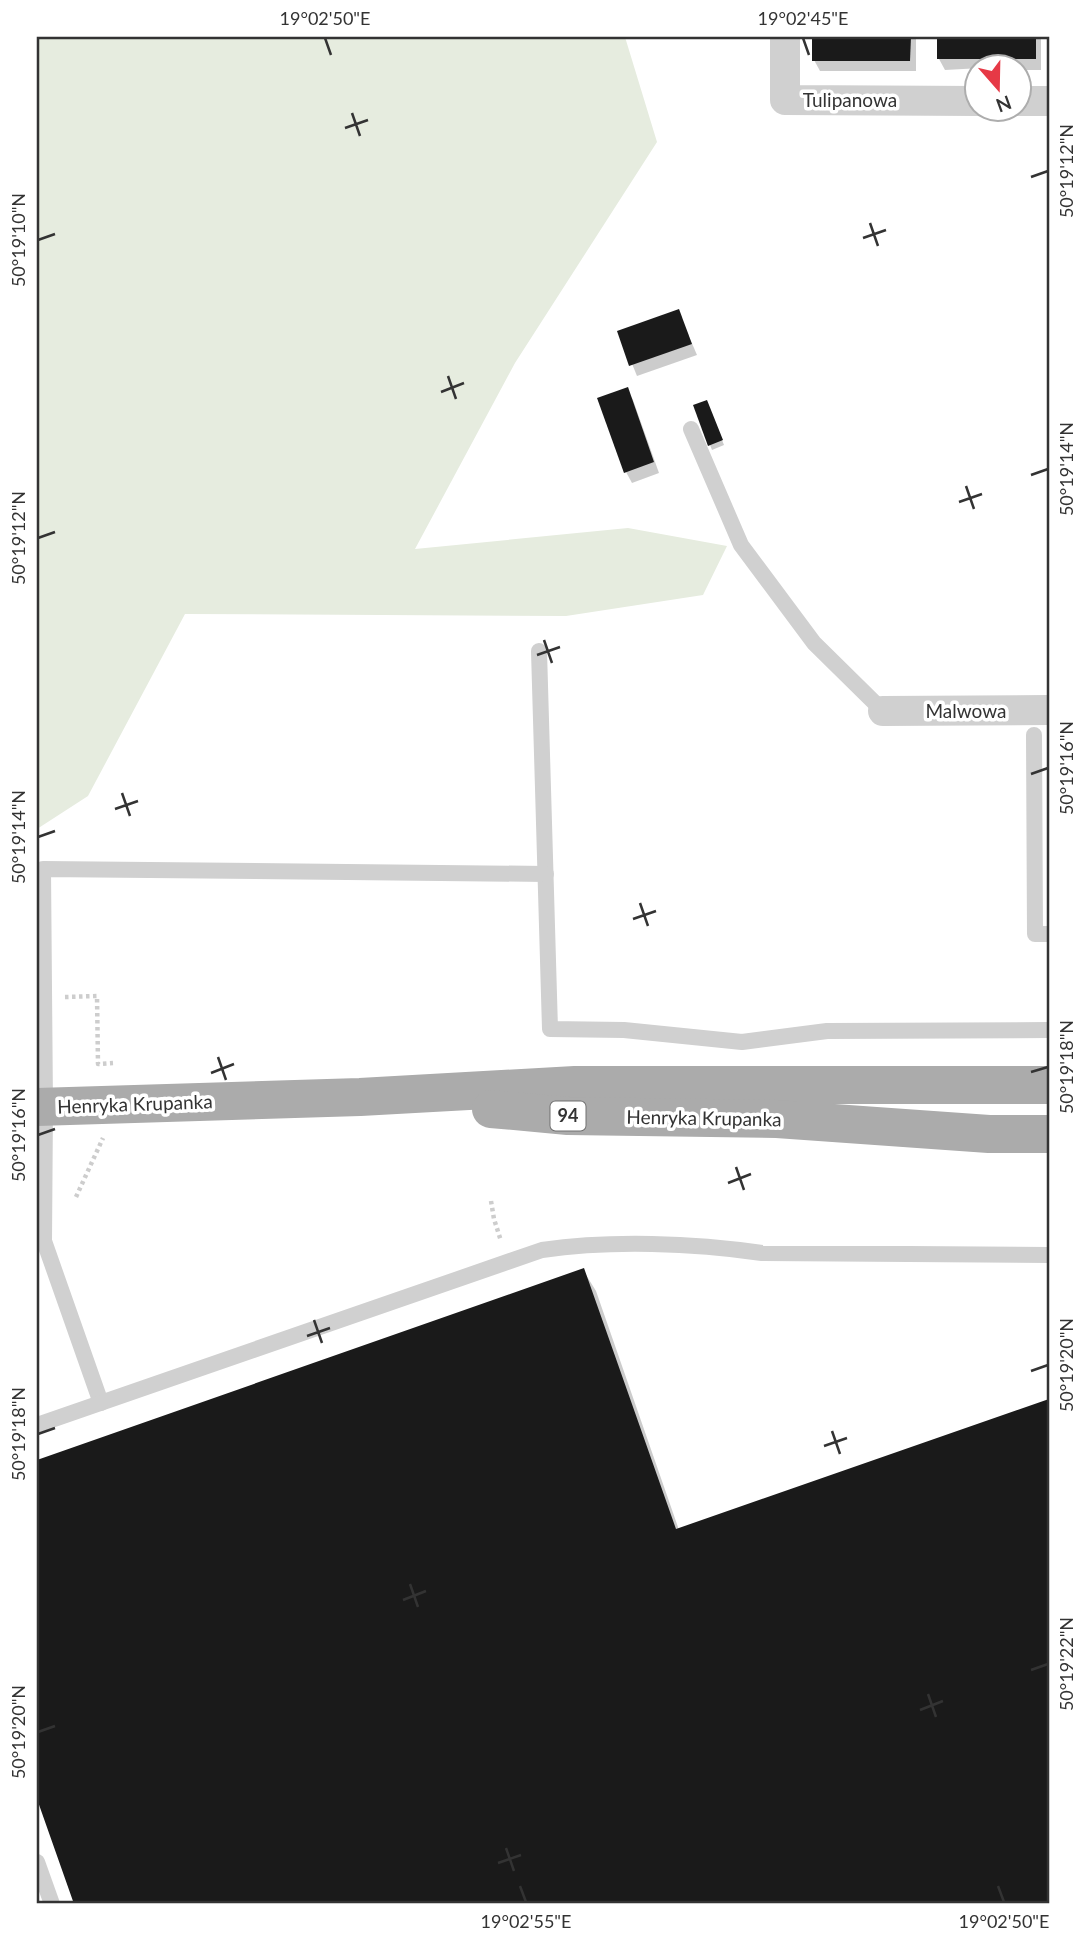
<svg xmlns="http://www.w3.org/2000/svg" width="1086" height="1941" viewBox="0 0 1086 1941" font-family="Lato,sans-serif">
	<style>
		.green { fill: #e6ecdf }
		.shadow { fill: #0003 }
		.building { fill: #1a1a1a }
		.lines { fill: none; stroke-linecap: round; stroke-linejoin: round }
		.path { stroke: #cdcdcd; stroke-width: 4.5; stroke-dasharray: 3.5 3.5; stroke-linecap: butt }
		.lane { stroke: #d0d0d0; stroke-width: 16 }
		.street { stroke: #d0d0d0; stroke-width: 30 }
		.primary { stroke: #ababab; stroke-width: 38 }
		.ticks { fill: none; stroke: #333; stroke-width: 2.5 }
		.labels { text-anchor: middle; stroke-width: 7; stroke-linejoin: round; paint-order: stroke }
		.shield { fill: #fff; stroke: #707070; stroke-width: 2 }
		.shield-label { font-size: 18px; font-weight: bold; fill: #333 }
		.street-label { font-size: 19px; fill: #333; stroke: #fff }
		.neatline { fill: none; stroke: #333; stroke-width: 2.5 }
		.ticks-label { font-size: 18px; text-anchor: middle; fill: #333 }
	</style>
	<rect width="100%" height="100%" fill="#fff"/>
	<polygon class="green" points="37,37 625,37 657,142 515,363 415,549 628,528 727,546 703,595 566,616 185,614 88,796 37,829"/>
	<g class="shadow">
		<polygon points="814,37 916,37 916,71 820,71 814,60"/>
		<polygon points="939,37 1041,37 1041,70 1020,70 1020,66 945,70 939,59"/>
		<polygon points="678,311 697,355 637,376 619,332"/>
		<polygon points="627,389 633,400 659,473 632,483 626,472"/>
		<polygon points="709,407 724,445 712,450 710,445"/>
		<polygon points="583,1270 596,1291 679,1530 1049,1401 1049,1904 76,1904 37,1793 37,1462"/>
	</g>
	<g class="building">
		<polygon points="812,37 911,37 910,61 812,61"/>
		<rect x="937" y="37" width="99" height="22"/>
		<polygon points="679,309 692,344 629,366 617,331"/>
		<polygon points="628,387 654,462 624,473 597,398"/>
		<polygon points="707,400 723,440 708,446 693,405"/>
		<polygon points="584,1268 676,1529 1049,1399 1049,1904 74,1904 37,1799 37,1460"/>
	</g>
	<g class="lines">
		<g class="path">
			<polyline points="65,997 97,996 98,1064 113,1063"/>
			<polyline points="76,1197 103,1138"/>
			<polyline points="491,1201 494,1219 501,1241"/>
		</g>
		<g class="lane">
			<polyline points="691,429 741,545 814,643 883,711"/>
			<polyline points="539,651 550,1029 624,1030 742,1042 827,1031 1049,1030"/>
			<polyline points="1034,735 1035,934 1049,934"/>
			<polyline points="101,1403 44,1241 45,1106 43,869 546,874"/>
			<path d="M37,1425L542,1250C611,1240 693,1243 762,1253L1049,1255"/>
			<polyline points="37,1862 52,1904"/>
		</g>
		<g class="street">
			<polyline points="785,37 785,100 978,101"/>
			<polyline points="1020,101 1049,101"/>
			<polyline points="883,711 1049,710"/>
		</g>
		<g class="primary">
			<polyline points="37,1107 360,1097 575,1085 1049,1085"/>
			<polyline points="491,1109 568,1116 777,1119 989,1134 1049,1134"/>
		</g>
	</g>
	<path class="ticks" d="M325,38L331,55M803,38L809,55M352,113L360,136M345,128L368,120M1031,177L1048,171M870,223L878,246M863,238L886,230M38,240L55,234M448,376L456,399M441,392L464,383M1031,475L1048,469M966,486L974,509M959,502L982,494M38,538L55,532M544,640L552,663M537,655L560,647M1031,774L1048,768M122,793L130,816M115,809L138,801M38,837L55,831M640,903L648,926M633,919L656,911M218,1057L226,1080M1031,1072L1048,1067M211,1073L234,1064M38,1135L55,1129M736,1167L744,1190M728,1183L751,1174M314,1320L322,1343M307,1336L330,1328M1031,1371L1048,1365M832,1431L840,1454M38,1434L55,1428M824,1446L847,1438M410,1584L418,1607M403,1600L426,1591M1031,1670L1048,1664M928,1694L936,1717M920,1710L943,1701M38,1732L55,1726M506,1848L514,1871M498,1863L521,1855M520,1886L526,1902M998,1886L1004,1902"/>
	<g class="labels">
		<rect class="shield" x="550.5" y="1101.5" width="35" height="29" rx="5"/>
		<g class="shield-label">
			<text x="568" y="1122">94</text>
		</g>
		<g class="street-label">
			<text x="850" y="107">Tulipanowa</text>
			<text x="966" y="718">Malwowa</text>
			<text transform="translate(135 1104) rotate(-2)" y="7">Henryka Krupanka</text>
			<text transform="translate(704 1118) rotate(1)" y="7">Henryka Krupanka</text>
		</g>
	</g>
	<rect width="1086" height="1941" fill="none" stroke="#ffffff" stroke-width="77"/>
	<g transform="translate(998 88) rotate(160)"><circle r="33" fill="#ffffff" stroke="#adadad" stroke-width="2"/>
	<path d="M0-5L12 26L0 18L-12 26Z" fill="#e63946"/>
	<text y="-10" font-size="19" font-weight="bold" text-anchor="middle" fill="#333333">N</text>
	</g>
	<rect x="38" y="38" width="1010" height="1864" class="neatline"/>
	<g class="ticks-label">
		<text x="325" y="25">19°02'50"E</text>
		<text x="803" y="25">19°02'45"E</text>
		<text transform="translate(1067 171) rotate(-90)" y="6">50°19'12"N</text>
		<text transform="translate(19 240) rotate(-90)" y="6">50°19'10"N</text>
		<text transform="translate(1067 469) rotate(-90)" y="6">50°19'14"N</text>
		<text transform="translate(19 538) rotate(-90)" y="6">50°19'12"N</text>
		<text transform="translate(1067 768) rotate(-90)" y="6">50°19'16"N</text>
		<text transform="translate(19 837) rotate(-90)" y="6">50°19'14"N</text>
		<text transform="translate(1067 1067) rotate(-90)" y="6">50°19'18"N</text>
		<text transform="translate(19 1135) rotate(-90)" y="6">50°19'16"N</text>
		<text transform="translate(1067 1365) rotate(-90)" y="6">50°19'20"N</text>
		<text transform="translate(19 1434) rotate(-90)" y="6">50°19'18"N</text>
		<text transform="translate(1067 1664) rotate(-90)" y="6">50°19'22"N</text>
		<text transform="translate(19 1732) rotate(-90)" y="6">50°19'20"N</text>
		<text x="526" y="1928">19°02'55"E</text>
		<text x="1004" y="1928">19°02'50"E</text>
	</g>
</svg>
